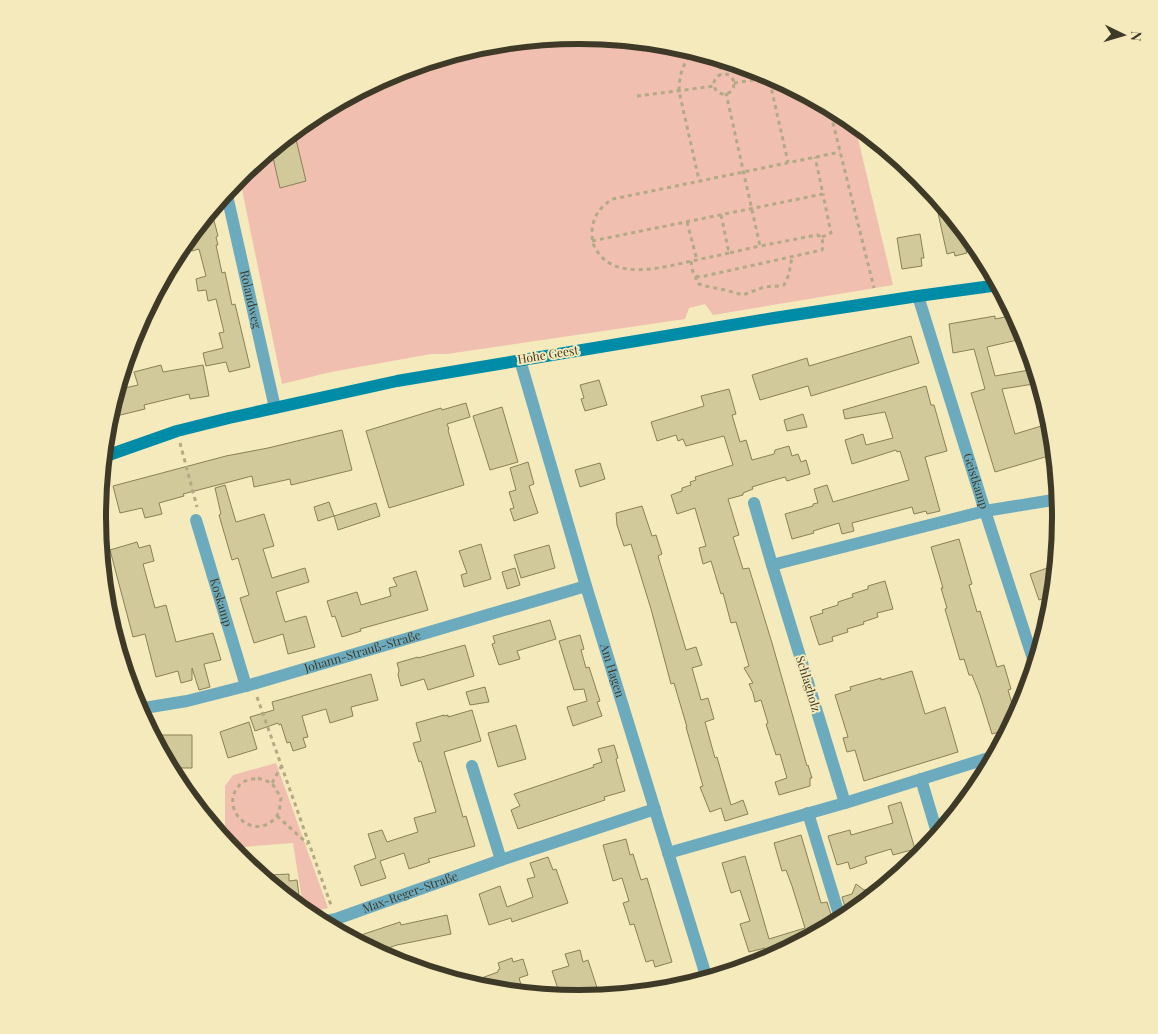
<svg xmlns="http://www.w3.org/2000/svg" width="1158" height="1034" viewBox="0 0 1158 1034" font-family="'Playfair Display',serif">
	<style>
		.green { fill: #f0bfb0 }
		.building { fill: #d2c99b; stroke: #898055 }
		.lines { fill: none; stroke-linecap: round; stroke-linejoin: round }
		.path { stroke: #b2aa85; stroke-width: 3; stroke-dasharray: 4 4; stroke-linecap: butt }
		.street { stroke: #6cabbe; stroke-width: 12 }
		.secondary { stroke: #008ca7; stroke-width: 12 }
		.labels { text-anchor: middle; stroke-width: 4; stroke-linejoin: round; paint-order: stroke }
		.street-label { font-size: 12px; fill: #3e3a27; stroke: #f4eabb }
		.rim { fill: none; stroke: #3e3a27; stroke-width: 6 }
	</style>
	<rect width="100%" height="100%" fill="#f4eabb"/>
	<g class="green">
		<polygon points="579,35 673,44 764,72 847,116 854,122 893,285 713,315 705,304 689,308 685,319 447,354 431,354 331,372 282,384 239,175 311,116 395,72 485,44"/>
		<polygon points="276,763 328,908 305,913 304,912 293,843 230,848 225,842 225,786 233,775"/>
	</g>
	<g class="building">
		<polygon points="294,131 306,181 280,188 271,149"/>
		<polygon points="211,209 218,236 216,237 218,245 216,245 222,273 225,272 232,305 235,304 250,367 229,372 226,362 206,366 203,353 223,348 219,333 224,332 216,299 208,301 206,290 198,291 196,279 206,276 199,249 192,251 188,237"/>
		<polygon points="945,211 949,211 971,239 973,248 966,250 967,253 955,256 954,252 947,254 938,213"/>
		<polygon points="920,234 924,258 921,258 922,266 902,269 897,238"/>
		<polygon points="1015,315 1026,338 987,347 995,376 1035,369 1040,383 1002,389 1015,434 1048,424 1051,435 1053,434 1055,454 995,472 971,393 985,389 974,349 953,353 949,324 995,316 995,319"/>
		<polygon points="911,336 919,363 811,396 808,386 760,400 752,375 807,358 809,366"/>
		<polygon points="161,365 163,372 203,365 209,396 190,399 189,394 144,405 145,409 108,418 116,390 138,385 134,372"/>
		<polygon points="599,380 607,405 585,411 581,399 584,398 580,385"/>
		<polygon points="926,386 931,405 934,405 947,451 925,457 940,511 927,514 926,511 914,514 912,507 852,523 854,531 842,534 839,523 813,531 814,533 792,539 785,514 813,506 813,504 818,503 814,489 827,485 833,502 909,480 900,451 897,452 896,450 852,464 845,440 863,434 866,445 893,438 885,412 845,419 843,410"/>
		<polygon points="729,389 736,414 732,415 740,442 746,440 752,460 774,454 775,450 789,446 792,456 798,454 801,462 806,460 810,474 787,481 785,477 768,482 752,487 753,489 743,493 743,495 728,499 739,535 733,537 743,569 749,568 772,643 807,766 808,765 812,778 810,778 810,786 779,795 775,782 787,778 780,754 776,755 766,724 768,723 761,700 755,702 753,693 749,684 753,683 744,668 749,666 736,622 731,623 723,593 721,594 711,561 703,564 699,548 706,546 695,508 677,514 671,495 682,491 682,488 691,485 690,482 696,480 695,477 733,465 724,436 686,446 683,439 678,441 676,435 657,441 651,422 704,406 701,396"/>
		<polygon points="466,403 470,417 447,424 449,429 448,430 464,485 389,508 366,431 441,408 442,410"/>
		<polygon points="502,407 518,462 490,470 473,416"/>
		<polygon points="803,414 807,427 787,431 784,420"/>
		<polygon points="342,430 352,470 291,485 290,479 254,487 252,476 183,494 184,496 159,503 162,514 145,518 142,508 120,513 113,486 226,456 268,448"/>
		<polygon points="528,462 534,484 529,486 538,513 514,521 510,509 514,508 509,492 516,490 510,468"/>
		<polygon points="600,463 605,479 580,487 575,470"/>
		<polygon points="225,485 236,522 264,514 274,546 263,549 272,578 305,568 309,582 276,592 285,622 306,616 315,647 288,654 283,634 254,643 240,598 249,595 238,558 232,560 219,515 221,514 215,488"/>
		<polygon points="329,502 334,516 318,521 314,507"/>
		<polygon points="376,503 380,516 338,530 334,516"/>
		<polygon points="642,506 652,536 656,535 662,554 658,556 686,650 696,647 702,665 692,668 701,700 708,698 714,719 705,722 715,758 717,757 721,771 731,805 743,800 748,814 725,821 721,808 710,812 700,787 703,786 686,727 687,727 674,683 671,684 651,609 631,544 624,546 617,525 616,513"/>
		<polygon points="959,539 972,584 969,585 977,612 980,611 997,667 1004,665 1011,689 1008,690 1016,717 1009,729 992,734 980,695 972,675 969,675 964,659 960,660 945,609 947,608 941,588 943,588 931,547"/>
		<polygon points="137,542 139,548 150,545 154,561 143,564 155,608 166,605 176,642 213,633 221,660 204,664 210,687 199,690 192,668 192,680 181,683 178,671 156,677 145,634 133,637 110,550"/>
		<polygon points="481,544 491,579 464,587 461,575 467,573 459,551"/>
		<polygon points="549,545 555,568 521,578 514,555"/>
		<polygon points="1056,565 1053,595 1039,600 1030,574"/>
		<polygon points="515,568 520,585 507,589 502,572"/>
		<polygon points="416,571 428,610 360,629 361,631 342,637 335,616 332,617 327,601 357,592 361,605 391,596 389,588 397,586 393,578"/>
		<polygon points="885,581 893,609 877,613 878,617 863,622 864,624 847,629 848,632 832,637 833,641 819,645 810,617 823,613 822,610 838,605 838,602 853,597 852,594 868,589 868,586"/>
		<polygon points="550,620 556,639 517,651 520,659 499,665 492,644 495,643 493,636"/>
		<polygon points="580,635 584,649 581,650 586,668 589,667 600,701 597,702 602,716 573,726 567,707 587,701 584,689 574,690 559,641"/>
		<polygon points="465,645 474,676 428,690 424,679 401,686 398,675 399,670 397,663 418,657 418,658"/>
		<polygon points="912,671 925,714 945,707 958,752 864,781 855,750 847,752 843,738 848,737 835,695 851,690 850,687 881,678 881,680"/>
		<polygon points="371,674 378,700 351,707 353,716 330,723 326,709 302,716 308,737 303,738 306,747 293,751 290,742 287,743 281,724 279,725 278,723 255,731 250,717 274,710 272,702"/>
		<polygon points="485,687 489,702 470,705 466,692"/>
		<polygon points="472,710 481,741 444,752 463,817 466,816 475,846 428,859 430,862 409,869 404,853 380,861 386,878 361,886 354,866 376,858 368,834 382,830 387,842 418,832 414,818 436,812 421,761 419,762 413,743 421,741 416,723 444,715 444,716 448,715 448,717"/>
		<polygon points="249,722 257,749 228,758 220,732"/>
		<polygon points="516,725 526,759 498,767 488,733"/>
		<polygon points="152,735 192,735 192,768 169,768"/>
		<polygon points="614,745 618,758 616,759 625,791 604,797 605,800 518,829 511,810 520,806 514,794 594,767 593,765 602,762 598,749"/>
		<polygon points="901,802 915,849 893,855 891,849 865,857 867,863 850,869 848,862 837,865 828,836 850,830 851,835 893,823 888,806"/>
		<polygon points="801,835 821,903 827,902 834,924 828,926 829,927 782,952 768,956 765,948 749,952 740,924 750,921 740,890 731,893 722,863 745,856 769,939 805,928 792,886 786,870 782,871 774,843"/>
		<polygon points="626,839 630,855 633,854 641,880 647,878 672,962 655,967 653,960 646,962 634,924 630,925 627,915 623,903 629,901 622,878 613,881 603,845"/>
		<polygon points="548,857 553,870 556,869 568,903 512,922 511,918 489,925 479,894 500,886 507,907 533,897 527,879 535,877 530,863"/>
		<polygon points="289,874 289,881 297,880 299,895 290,895 290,900 268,883 269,882 269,875"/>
		<polygon points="856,884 864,890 887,885 848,917 842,897 852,894"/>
		<polygon points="447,915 451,934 397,945 376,952 364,946 361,935 400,922 401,925"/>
		<polygon points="580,950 583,962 588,960 600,997 575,999 572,991 560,995 552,971 569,966 565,954"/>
		<polygon points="512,958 513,962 523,959 528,975 519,978 524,994 485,990 465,984 498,972 498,970 500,969 498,963"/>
	</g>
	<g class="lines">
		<g class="path">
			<path d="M695,51C683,61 679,76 679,91L699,180"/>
			<polyline points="718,58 722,74"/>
			<polyline points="768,74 788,162"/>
			<circle cx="724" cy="84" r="10"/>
			<polyline points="734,83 773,77"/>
			<polyline points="637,96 715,86"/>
			<polyline points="829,107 874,288"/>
			<polyline points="721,215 729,253 760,246 726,93"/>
			<polyline points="687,222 697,260"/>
			<polyline points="822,237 831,233 823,194"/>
			<polyline points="592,241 823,194 815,157"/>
			<path d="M729,253C715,256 701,259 687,262C661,268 615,280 597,251C593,245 592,241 592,233C592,218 600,206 613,199L840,152"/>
			<path d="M691,261C692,269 692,276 700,277L822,250L823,247L822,237L817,235L760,246"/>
			<polyline points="696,276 696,281 699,284 705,286 725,290 743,295 764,287 780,286 784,285 789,274 792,257"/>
			<polyline points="180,443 197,507"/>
			<polyline points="257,697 332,908"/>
			<path d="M258,778L272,783L281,798C280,804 280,813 276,817C253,845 214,805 243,782C247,780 253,779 258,778Z"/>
			<polyline points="272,783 281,767"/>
			<polyline points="277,816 308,844"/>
		</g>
		<g class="street">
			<path id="s1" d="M226,191L275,408"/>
			<path id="s2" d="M918,296L985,511L1035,665"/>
			<path id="s3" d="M520,360L586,586L707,979"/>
			<polyline points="754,503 772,565"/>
			<path id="s4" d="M196,520L246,686"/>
			<path id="s5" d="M138,709L187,701L246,686L586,586"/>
			<polyline points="472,766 501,860"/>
			<polyline points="921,779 938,836"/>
			<polyline points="845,803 772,565 985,511 1059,499"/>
			<polyline points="808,813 841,921"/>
			<polyline points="668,853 845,803 995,756"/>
			<path id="s6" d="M320,922L336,919L501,860L655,809"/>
		</g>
		<polyline class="secondary" points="103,457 177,431 229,418 397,381 774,318 918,296 999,285"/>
	</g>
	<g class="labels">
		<g class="street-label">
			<text dy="4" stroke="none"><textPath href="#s1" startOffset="111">Rolandweg</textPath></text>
			<text transform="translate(548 355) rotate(-9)" y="4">Hohe Geest</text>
			<text dy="4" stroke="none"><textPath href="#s2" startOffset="194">Geistkamp</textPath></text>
			<text dy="4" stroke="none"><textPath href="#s4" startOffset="86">Koskamp</textPath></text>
			<text dy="4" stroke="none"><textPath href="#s5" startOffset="232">Johann-Strauß-Straße</textPath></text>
			<text dy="4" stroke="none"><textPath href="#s3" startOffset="324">Am Hagen</textPath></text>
			<text transform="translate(808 684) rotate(73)" y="4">Schlagholz</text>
			<text dy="4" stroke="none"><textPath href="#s6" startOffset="95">Max-Reger-Straße</textPath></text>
		</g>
	</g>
	<path d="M0 0H1158V1034H0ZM106 517a473 473 0 1 1 946 0a473 473 0 1 1-946 0Z" fill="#f4eabb" fill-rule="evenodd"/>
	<path class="rim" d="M106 517a473 473 0 1 1 946 0a473 473 0 1 1-946 0Z"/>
	<g transform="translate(1123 35) rotate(95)" stroke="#f4eabb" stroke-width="4" paint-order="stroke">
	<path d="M0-4L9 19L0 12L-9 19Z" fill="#3e3a27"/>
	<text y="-8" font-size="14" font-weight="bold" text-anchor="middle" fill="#3e3a27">N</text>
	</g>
</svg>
